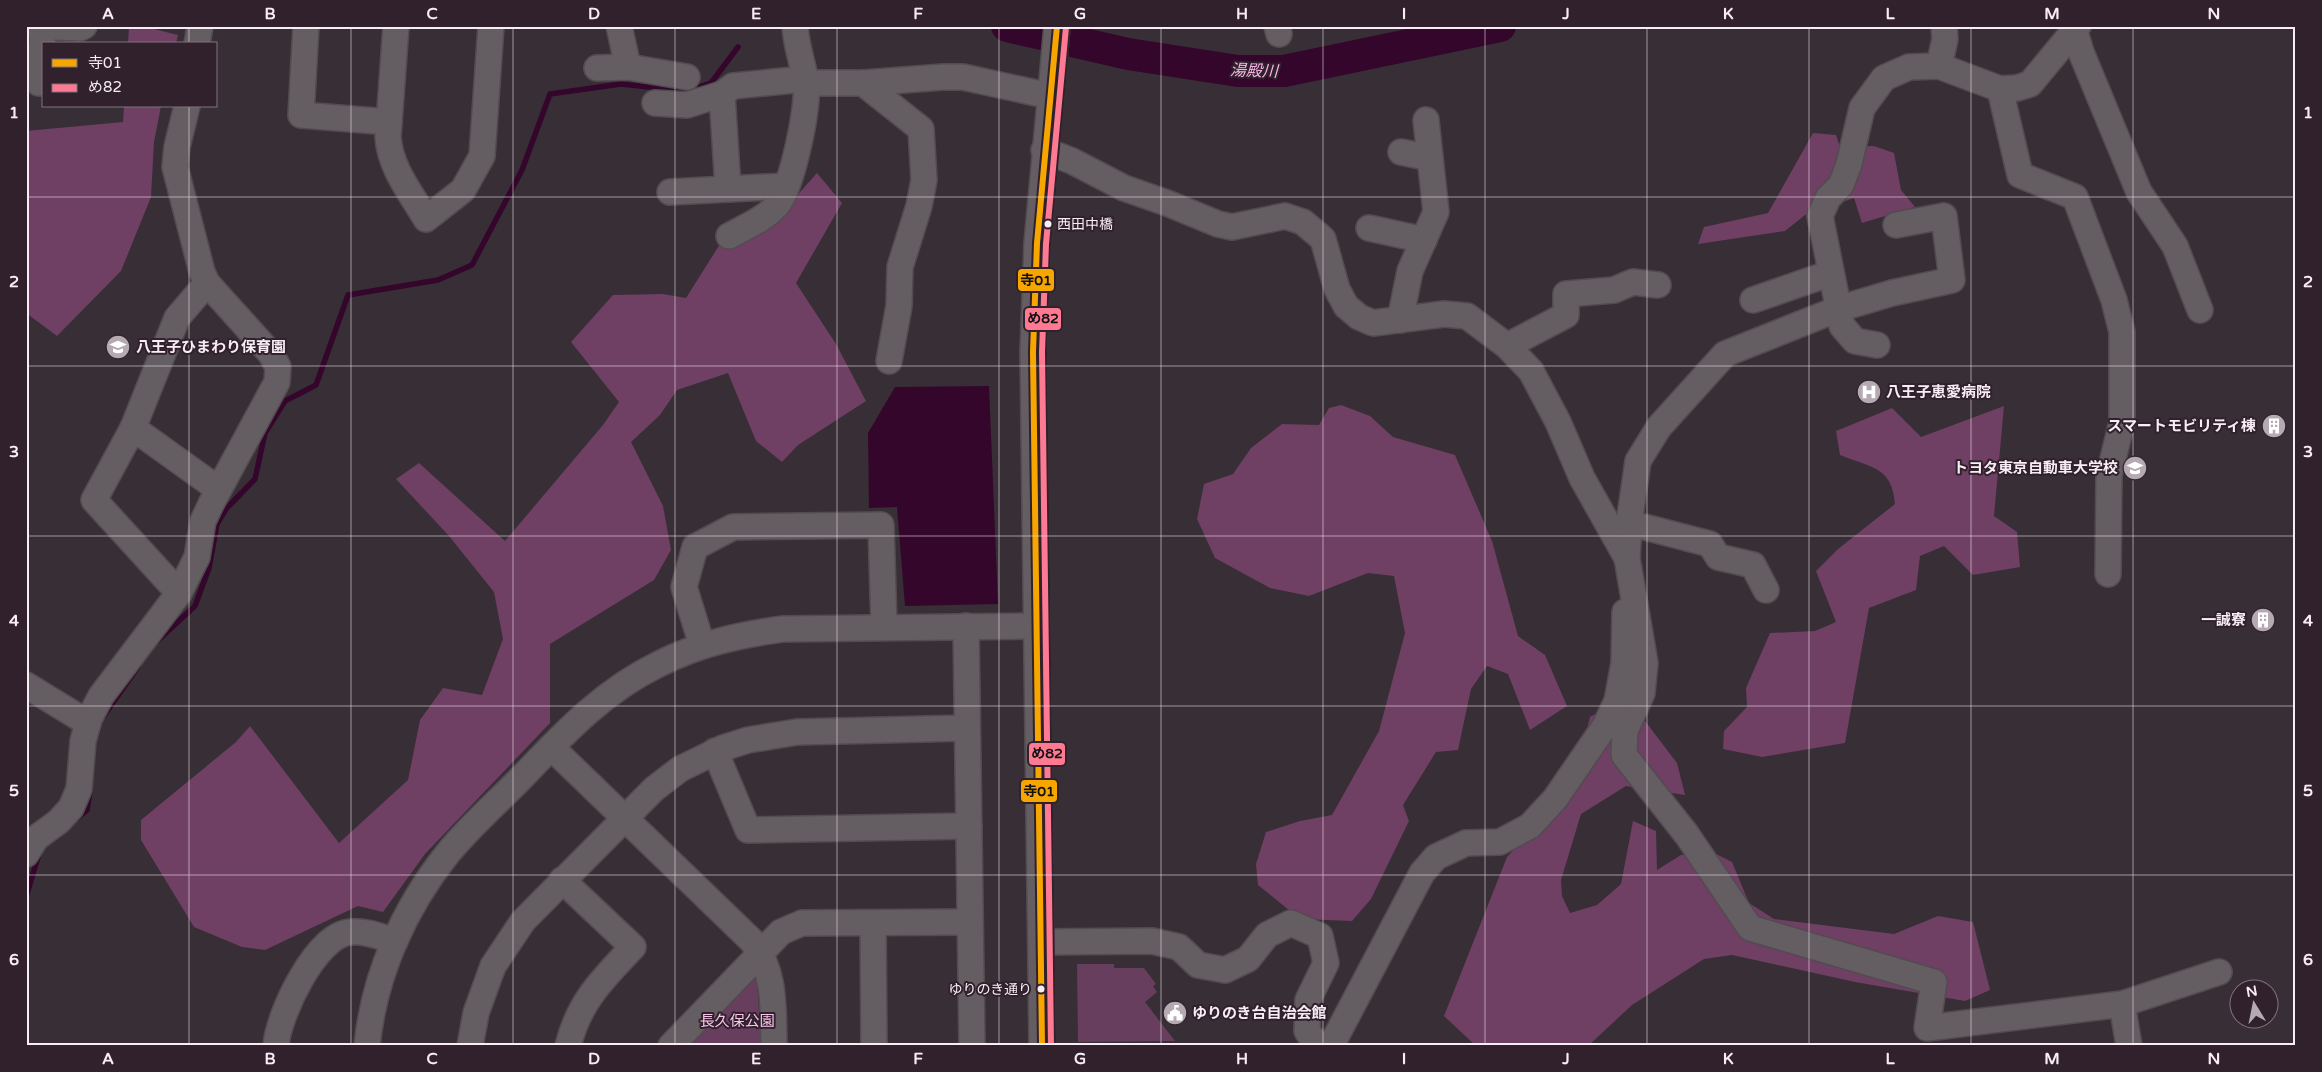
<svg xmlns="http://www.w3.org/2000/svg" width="2322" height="1072" viewBox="0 0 2322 1072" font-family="'Varela Round','Noto Sans JP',sans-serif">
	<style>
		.green { fill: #683e5e }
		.forest { fill: #6f3f64 }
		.water { fill: #34062c }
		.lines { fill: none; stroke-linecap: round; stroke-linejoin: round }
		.stream { stroke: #34062c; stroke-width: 5.5 }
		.river { stroke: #34062c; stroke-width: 32 }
		.minor-casing { stroke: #524b50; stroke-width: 28 }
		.minor { stroke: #645d62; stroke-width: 25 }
		.bus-1-casing { stroke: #31212d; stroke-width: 10 }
		.bus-2-casing { stroke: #31212d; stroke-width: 10 }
		.bus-1 { stroke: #f7a600; stroke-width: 6 }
		.bus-2 { stroke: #fe7a93; stroke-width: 6 }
		.grid { fill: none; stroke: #f8edf4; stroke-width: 1; stroke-opacity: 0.55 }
		.bus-dot { fill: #f8edf4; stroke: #31212d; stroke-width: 2 }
		.labels { text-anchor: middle; stroke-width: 4; stroke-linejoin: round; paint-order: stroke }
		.bus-label { font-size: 14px; fill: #f8edf4; stroke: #31212d; text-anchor: start }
		.poi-label { font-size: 15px; font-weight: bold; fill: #f8edf4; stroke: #31212d; text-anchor: start }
		.park-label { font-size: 15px; fill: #f9c6eb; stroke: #31212d }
		.water-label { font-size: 16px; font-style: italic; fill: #f9b7e7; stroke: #31212d }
		.line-badge { stroke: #31212d; stroke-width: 2 }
		.pale-badge-label { font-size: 14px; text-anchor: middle; font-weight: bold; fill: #111 }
		.neatline { fill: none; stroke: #f8edf4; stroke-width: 2 }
		.grid-label { font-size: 16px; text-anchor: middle; font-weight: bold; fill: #f8edf4 }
	</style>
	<rect width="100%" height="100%" fill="#382e35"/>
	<g class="green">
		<polygon points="1077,964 1114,964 1114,968 1144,968 1156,984 1153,986 1157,992 1145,1002 1175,1041 1078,1042"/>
		<polygon points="751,974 757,978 761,1046 681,1046"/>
	</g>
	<g class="forest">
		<polygon points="129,26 142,26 178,35 176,44 128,44"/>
		<polygon points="124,106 161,106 154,142 151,197 121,271 57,336 26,313 26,131 123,122"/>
		<polygon points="1813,133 1836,135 1840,147 1874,146 1894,153 1901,190 1915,207 1862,223 1854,198 1805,215 1785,231 1698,244 1704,227 1768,213"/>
		<polygon points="817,173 842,203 796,283 836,344 866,401 798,445 782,462 756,441 728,373 677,390 660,415 631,442 663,506 671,550 654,580 550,644 550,723 425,854 383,912 358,906 265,950 242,947 194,927 141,840 141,820 236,742 250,726 339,843 408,780 420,720 443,688 482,695 503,639 494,592 449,536 396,479 419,463 505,541 603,425 619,402 571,342 613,295 663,294 686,298 720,244 767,226 785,209"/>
		<polygon points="1341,405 1370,416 1393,437 1455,455 1492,541 1518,636 1545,655 1567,706 1530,730 1508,674 1487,666 1471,689 1458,750 1436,752 1403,805 1409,821 1371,899 1352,921 1300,919 1258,885 1256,864 1266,832 1300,821 1332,815 1379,731 1405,633 1394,576 1368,573 1309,596 1270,588 1215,558 1197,519 1204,484 1233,474 1251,448 1282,424 1319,425 1329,408"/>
		<path d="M2004,406L1994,516L2017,532L2020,567L1973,575L1944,546L1920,556L1916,590L1869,608L1845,743L1762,757L1723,749L1724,731L1747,707L1746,688L1770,633L1815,631L1836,622L1816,571L1838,549L1895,504C1892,466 1871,468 1840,455L1836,431L1892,408L1921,437Z"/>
		<polygon points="1626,696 1677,763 1685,795 1626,786 1581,814 1561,880 1562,896 1570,913 1597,905 1621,884 1633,821 1656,831 1657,870 1681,855 1714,853 1732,862 1749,903 1774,919 1894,934 1938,916 1973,922 1990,990 1965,1001 1855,982 1732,955 1704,959 1632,1005 1588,1046 1476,1046 1444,1016 1507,857 1573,784 1590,717"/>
	</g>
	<polygon class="water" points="989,386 998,604 905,606 897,507 869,508 868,433 895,387"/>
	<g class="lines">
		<g class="stream">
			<polyline points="155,643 195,606 209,568 217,524 226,509 255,479 265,433 285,401 316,385 348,295 438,280 472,265 522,170 550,94 621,84 687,91 711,83 738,47"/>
			<polyline points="103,717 138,667"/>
			<polyline points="76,819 87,810 90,791"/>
			<polyline points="26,897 39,854"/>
		</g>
		<polyline class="river" points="1007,26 1128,54 1238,71 1284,71 1500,26"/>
		<g class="minor-casing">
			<g id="minor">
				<polyline points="33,26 80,28 84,26"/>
				<polyline points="306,26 301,115 389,122"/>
				<path d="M396,26L388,137C390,168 411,193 426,219L463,190L482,156L491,26"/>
				<polyline points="619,26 628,67"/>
				<polyline points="1277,26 1279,34"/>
				<polyline points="2074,29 2081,52 2139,192 2175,246 2200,310"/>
				<polyline points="197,44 200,26"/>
				<polyline points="1939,66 1945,39 1944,26"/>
				<polyline points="597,68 628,67 687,77"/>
				<polyline points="39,83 43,27"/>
				<polyline points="806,83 863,83 943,77 963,77 1050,96"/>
				<polyline points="863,83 921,129 924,180 919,206 900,267 899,306 889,361"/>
				<polyline points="2000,89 2020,175 2075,197 2114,300 2122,332 2122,422 2109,475 2108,574"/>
				<polyline points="722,94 728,188"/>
				<polyline points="655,103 687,105 722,94 733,86 805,79"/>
				<polyline points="1044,150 1072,161 1124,188 1167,203 1218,224 1232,227 1285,216 1303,222 1323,239 1337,289 1346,306 1359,317 1373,323 1444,314 1467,316 1507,346 1531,371 1558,422 1582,478 1627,558 1645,663 1642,693 1625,731 1624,755 1687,835 1750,928 1934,982 1927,1028 2122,1004 2219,972"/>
				<polyline points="1401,152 1430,158"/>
				<polyline points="670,192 786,186"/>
				<polyline points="1369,228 1424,240"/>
				<path d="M729,236C745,227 765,219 777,205C792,188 809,106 806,83C803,63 796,46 795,26"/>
				<polyline points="1753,300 1831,273"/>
				<polyline points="1400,320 1410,271 1436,212 1426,120"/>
				<polyline points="1877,345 1855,341 1842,326 1820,216 1828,198 1841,185 1849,164 1862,108 1884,78 1909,67 1939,66 2000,89 2017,88 2030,84 2078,26"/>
				<polyline points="1507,346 1566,315 1566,294 1614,290 1633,282 1658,285"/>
				<polyline points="133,428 218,489"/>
				<polyline points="1629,523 1710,544 1718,557 1753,565 1766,590"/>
				<polyline points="1627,559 1629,523 1638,461 1659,427 1725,354 1838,309 1892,293 1952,280 1944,216 1896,225"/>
				<polyline points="179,593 94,500 133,428 177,318 207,283"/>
				<polyline points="966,626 972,1046"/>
				<polyline points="702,645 684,587 695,547 733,527 881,525 884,627"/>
				<polyline points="26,685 88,723"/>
				<path d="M551,747L752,941C776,972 773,1008 774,1046"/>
				<polyline points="715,751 748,830 969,826"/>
				<polyline points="26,854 36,838 58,822 71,808 79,789 83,741 89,719 101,696 179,593 197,557 203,521 211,504 277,382 278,367 271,354 207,283 202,272 175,167 177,147 187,106"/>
				<path d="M562,880L633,947C603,979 579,1001 568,1046"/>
				<polyline points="873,923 874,1046"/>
				<polyline points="1041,942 1152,941 1179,947 1198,965 1225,970 1248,959 1267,935 1291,923 1320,936 1326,963 1308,1000 1307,1031 1318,1046"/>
				<polyline points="2122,1004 2129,1046"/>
				<path d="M276,1046C278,1015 316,935 350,932C365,930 381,937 395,941"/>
				<path d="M367,1046C374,975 404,908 448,853C471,825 500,800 525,774C566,731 605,690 659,664C698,644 739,635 782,629L1036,626"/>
				<polyline points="470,1046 476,1013 493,966 523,921 654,789 680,769 723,748 748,740 797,732 967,728"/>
				<polyline points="671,1046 781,932 802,923 970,922"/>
				<polyline points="1042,1046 1033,352 1037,243 1057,26"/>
				<polyline points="1331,1046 1422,873 1436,857 1466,843 1500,842 1530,826 1555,799 1605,726 1617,701 1624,663 1625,612"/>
			</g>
		</g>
		<use href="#minor" class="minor"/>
		<g class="bus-1-casing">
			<polyline id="bus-1" points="1042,1046 1033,352 1037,243 1057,26"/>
		</g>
		<g class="bus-2-casing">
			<polyline id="bus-2" points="1051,1046 1042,352 1046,244 1066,27"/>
		</g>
		<use href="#bus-1" class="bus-1"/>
		<use href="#bus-2" class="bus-2"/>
	</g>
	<path class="grid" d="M189,26V44M351,26V1046M513,26V1046M675,26V1046M837,26V1046M999,26V1046M1161,26V1046M1323,26V1046M1485,26V1046M1647,26V1046M1809,26V1046M1971,26V1046M2133,26V1046M189,106V1046M26,197H2296M26,366H2296M26,536H2296M26,706H2296M26,875H2296"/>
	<defs>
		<g id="school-disc" transform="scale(1.25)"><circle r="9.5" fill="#b5aab1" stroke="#31212d"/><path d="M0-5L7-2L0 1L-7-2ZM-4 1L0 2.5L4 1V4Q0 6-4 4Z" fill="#fff"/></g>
		<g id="hospital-disc" transform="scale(1.25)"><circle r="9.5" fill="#b5aab1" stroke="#31212d"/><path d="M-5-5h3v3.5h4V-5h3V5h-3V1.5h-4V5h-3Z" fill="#fff"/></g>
		<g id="building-disc" transform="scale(1.25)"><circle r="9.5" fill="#b5aab1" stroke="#31212d"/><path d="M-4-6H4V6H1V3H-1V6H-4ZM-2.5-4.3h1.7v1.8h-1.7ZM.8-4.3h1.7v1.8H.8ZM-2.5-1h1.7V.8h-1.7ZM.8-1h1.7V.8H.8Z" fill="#fff"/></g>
		<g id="civic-disc" transform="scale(1.25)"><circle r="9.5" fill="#b5aab1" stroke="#31212d"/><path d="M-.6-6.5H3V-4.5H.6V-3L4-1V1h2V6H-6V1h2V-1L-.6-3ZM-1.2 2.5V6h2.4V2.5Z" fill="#fff"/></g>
	</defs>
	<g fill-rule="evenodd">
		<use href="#school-disc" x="118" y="347"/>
		<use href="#hospital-disc" x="1869" y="392"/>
		<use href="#building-disc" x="2274" y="426"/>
		<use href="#school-disc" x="2135" y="468"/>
		<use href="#building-disc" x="2263" y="620"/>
		<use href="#civic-disc" x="1175" y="1013"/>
	</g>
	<g class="bus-dot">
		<circle cx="1048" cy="224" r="4.5"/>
		<circle cx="1041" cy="989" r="4.5"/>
	</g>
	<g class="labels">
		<g class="bus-label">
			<text x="1057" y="229">西田中橋</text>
			<text x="1032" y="994" text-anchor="end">ゆりのき通り</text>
		</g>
		<g class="poi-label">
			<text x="136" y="352">八王子ひまわり保育園</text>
			<text x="1886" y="397">八王子恵愛病院</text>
			<text x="2256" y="431" text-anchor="end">スマートモビリティ棟</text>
			<text x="2118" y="473" text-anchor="end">トヨタ東京自動車大学校</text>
			<text x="2246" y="625" text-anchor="end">一誠寮</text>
			<text x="1192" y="1018">ゆりのき台自治会館</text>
		</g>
		<g class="park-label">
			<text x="737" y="1026">長久保公園</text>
		</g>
		<g class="water-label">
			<text transform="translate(1254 70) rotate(2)" y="6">湯殿川</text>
		</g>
	</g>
	<g class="line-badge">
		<rect x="1017" y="268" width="38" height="24" rx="5" fill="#f7a600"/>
		<rect x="1024" y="307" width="38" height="24" rx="5" fill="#fe7a93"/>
		<rect x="1028" y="742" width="38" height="24" rx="5" fill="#fe7a93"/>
		<rect x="1020" y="779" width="38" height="24" rx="5" fill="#f7a600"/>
	</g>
	<g class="pale-badge-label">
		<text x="1036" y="285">寺01</text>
		<text x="1043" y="323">め82</text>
		<text x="1047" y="758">め82</text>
		<text x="1039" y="796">寺01</text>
	</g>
	<rect width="2322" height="1072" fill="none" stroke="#31212d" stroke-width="55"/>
	<rect x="42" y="42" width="175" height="65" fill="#31212d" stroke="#81737d"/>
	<rect x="52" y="59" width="25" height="8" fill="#f7a600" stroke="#81737d"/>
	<text x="88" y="68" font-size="15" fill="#f8edf4">寺01</text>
	<rect x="52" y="84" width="25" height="8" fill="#fe7a93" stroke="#81737d"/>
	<text x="88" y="92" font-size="15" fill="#f8edf4">め82</text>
	<g transform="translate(2254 1004) rotate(350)"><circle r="24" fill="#31212d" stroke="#81737d"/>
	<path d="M0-4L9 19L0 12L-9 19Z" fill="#b5aab1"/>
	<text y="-8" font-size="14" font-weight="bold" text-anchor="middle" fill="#f8edf4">N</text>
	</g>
	<rect x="28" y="28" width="2266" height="1016" class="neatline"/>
	<g class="grid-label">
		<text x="108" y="19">A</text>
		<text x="270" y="19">B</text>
		<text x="432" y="19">C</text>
		<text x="594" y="19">D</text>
		<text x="756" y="19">E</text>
		<text x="918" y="19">F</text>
		<text x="1080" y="19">G</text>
		<text x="1242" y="19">H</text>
		<text x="1404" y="19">I</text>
		<text x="1566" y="19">J</text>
		<text x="1728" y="19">K</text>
		<text x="1890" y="19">L</text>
		<text x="2052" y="19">M</text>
		<text x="2214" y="19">N</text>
		<text x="14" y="118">1</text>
		<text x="2308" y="118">1</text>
		<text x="14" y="287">2</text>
		<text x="2308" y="287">2</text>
		<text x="14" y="457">3</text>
		<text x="2308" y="457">3</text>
		<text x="14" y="626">4</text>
		<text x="2308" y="626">4</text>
		<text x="14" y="796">5</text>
		<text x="2308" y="796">5</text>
		<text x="14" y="965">6</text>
		<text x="2308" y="965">6</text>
		<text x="108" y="1064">A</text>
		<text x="270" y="1064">B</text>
		<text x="432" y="1064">C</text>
		<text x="594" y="1064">D</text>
		<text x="756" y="1064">E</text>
		<text x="918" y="1064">F</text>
		<text x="1080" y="1064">G</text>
		<text x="1242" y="1064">H</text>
		<text x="1404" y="1064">I</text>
		<text x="1566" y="1064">J</text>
		<text x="1728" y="1064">K</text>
		<text x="1890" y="1064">L</text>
		<text x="2052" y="1064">M</text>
		<text x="2214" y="1064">N</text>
	</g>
</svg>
